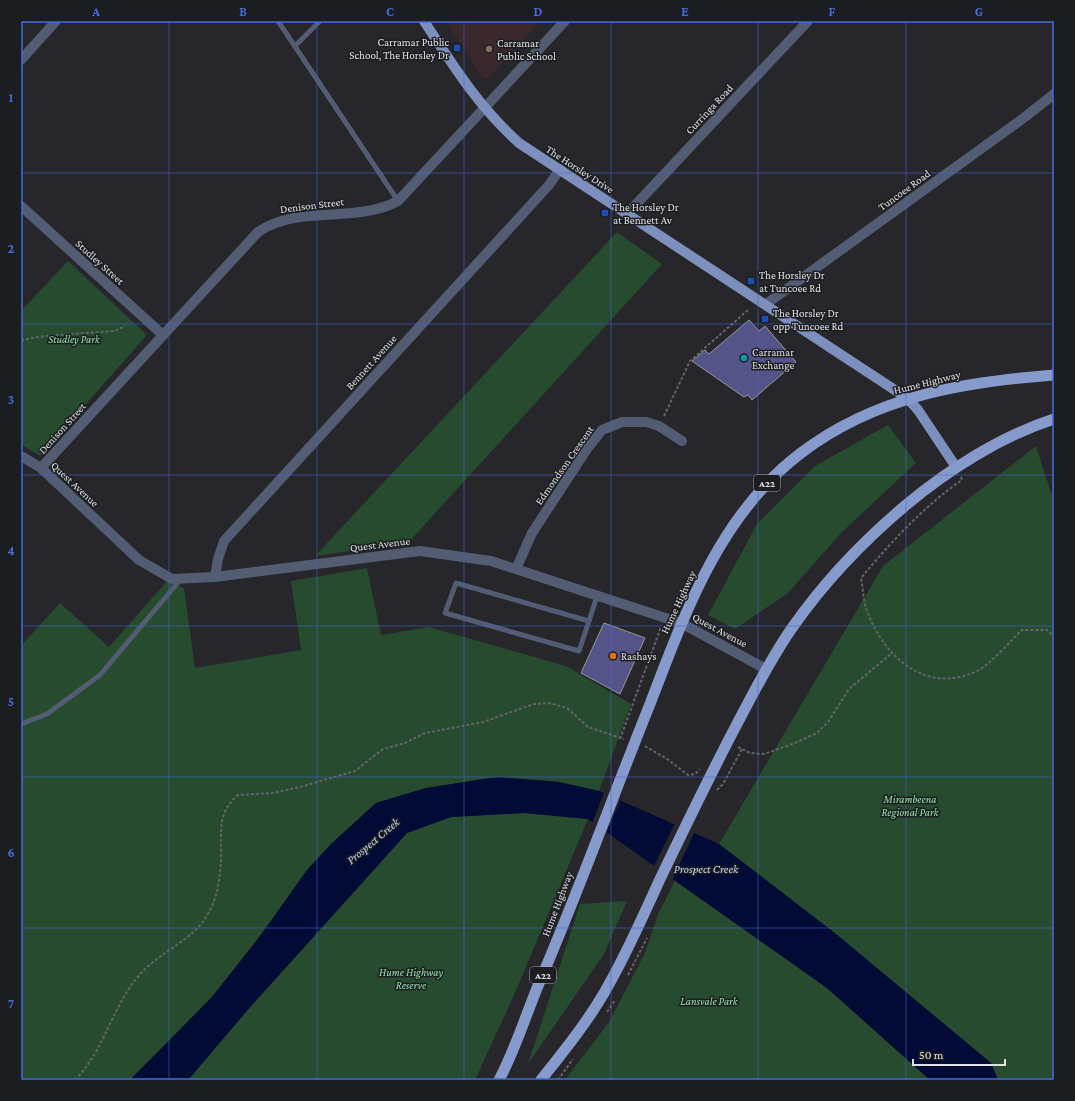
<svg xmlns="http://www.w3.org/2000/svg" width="1075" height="1101" viewBox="0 0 1075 1101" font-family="'Crimson Pro',serif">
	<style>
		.education { fill: #3b282d }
		.green { fill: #264b2f }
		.water { fill: #010b35 }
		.pier { fill: #26262b }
		.building { fill: #545488; stroke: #97979d }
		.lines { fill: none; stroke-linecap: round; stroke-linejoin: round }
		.path { stroke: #646468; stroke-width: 2; stroke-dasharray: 3 2; stroke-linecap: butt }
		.service { stroke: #525c72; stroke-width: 5 }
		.minor { stroke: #525c72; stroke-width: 10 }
		.tertiary { stroke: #525c72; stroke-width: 10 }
		.primary { stroke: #7d90bd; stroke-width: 10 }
		.trunk { stroke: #869acc; stroke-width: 11 }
		.grid { fill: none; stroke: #446cdb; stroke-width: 1; stroke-opacity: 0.55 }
		.transit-dot { fill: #1a4fb4; stroke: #1c1d21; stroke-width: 1.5 }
		.education-dot { fill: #8d6e63; stroke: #1c1d21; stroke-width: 1.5 }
		.culture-dot { fill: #0f9aa8; stroke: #1c1d21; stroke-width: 1.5 }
		.food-dot { fill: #e8710a; stroke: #1c1d21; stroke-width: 1.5 }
		.labels { text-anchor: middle; stroke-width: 3; stroke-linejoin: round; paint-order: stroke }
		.shield { fill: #1c1d21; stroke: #a7a7aa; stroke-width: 1 }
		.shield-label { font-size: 10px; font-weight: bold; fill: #e2e2e5 }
		.poi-label { font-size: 11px; fill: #e2e2e5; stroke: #1c1d21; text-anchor: start }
		.street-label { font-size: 11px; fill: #e2e2e5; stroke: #1c1d21 }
		.park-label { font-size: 11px; font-style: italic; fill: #96e3a7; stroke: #1c1d21 }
		.water-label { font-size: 12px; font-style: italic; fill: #c5d5f3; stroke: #1c1d21 }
		.neatline { fill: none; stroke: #446cdb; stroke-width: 1.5 }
		.grid-label { font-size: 13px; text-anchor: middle; font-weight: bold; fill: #446cdb }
	</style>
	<rect width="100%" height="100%" fill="#26262b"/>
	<polygon class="education" points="446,21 540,21 488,78 482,77"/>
	<g class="green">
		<polygon points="617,232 662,264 408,543 315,556"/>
		<polygon points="68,261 147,335 40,456 21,444 21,311"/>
		<polygon points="888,425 916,463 842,532 787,594 735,629 708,615 757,524 815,466"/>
		<polygon points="1036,446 1051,493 1054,493 1054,1080 998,1080 991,1063 836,934 719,844 883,566"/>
		<polygon points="367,568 381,635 429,627 566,666 631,704 599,791 559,782 497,777 426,788 376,803 331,844 212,997 130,1080 21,1080 21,646 60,603 109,647 167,581 184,588 195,668 301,650 291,581"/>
		<polygon points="524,813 588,819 515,993 475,1080 188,1080 251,1006 407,833 451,817"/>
		<polygon points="675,881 827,988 930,1080 565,1080 609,1022 645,953 658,914"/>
		<polygon points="627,901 604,954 528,1064 580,904"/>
	</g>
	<polygon class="water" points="497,777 559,782 599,791 719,844 836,934 991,1063 998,1080 930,1080 827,988 588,819 524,813 451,817 407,833 251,1006 188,1080 130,1080 212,997 258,939 307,870 331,844 376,803 426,788"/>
	<g class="pier">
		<polygon points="604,792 621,799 606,834 592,824"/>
		<polygon points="675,823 695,831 672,881 653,868"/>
	</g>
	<g class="building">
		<polygon points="749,320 759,331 765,326 796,362 752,400 748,395 744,397 692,361 705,350 709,354"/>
		<polygon points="604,623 645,638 620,694 581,673"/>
	</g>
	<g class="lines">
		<g class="path">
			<polyline points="21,340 45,336 115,331 125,326"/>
			<polyline points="664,416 690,361 748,310"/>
			<path d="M961,477L962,480C924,506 891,542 861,578C863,587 863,597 865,605C881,654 923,696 977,671C990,665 1011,640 1022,630H1047L1054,637"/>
			<polyline points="620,739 661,627"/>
			<polyline points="645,746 667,759 688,775 695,774 700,769"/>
			<polyline points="738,747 750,753 764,754 795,743 817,733 828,722 849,689 892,653"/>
			<polyline points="717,790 723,784 742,749"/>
			<polyline points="628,975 647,938"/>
			<polyline points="607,1012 615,1000"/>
			<path d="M75,1080C106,1049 113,1001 144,970C164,950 196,938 209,912C218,896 220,877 221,859C222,833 216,814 238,795L273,793L300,787L355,771L383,749L405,743L425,733L483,722L534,704L550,703L567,708L588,727L624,739"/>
			<polyline points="558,1080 573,1059"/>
		</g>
		<g class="service">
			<polyline points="278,21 398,201"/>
			<polyline points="295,46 320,21"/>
			<polygon points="456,583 589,621 579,651 445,613"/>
			<polyline points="589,621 597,596"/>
			<polyline points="21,724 47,714 100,675 181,579"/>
		</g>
		<g class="minor">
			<polyline points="21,60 56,21"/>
			<polyline points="21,206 163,335"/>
			<polyline points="627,214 808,21"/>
			<polyline points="766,304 1025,117 1054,94"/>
			<path d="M41,468L258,232C300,204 355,224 398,201L565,21"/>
			<polyline points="516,569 532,533 587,449 602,430 622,422 646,422 659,426 682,441"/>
			<polyline points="215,577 218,559 224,541 549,185 560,169"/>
		</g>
		<polyline class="tertiary" points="21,456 41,468 139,560 172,579 215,577 420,551 491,561 681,623 766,669"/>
		<path class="primary" d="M424,21C454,67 478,106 519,143L907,398L918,410L956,467"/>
		<g class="trunk">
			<path d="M499,1080C516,1048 526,1014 540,981C579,890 613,796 650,704C685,613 720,514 801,453C876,396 963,382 1054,375"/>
			<path d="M541,1080C563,1052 586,1024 604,993C626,956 643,916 661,877C686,825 711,773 738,722C755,690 771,658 792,628C824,582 862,542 906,505C948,470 1001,436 1054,419"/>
		</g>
	</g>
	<path class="grid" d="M169,21V1080M317,21V1080M464,21V1080M611,21V1080M758,21V1080M906,21V1080M21,173H1054M21,324H1054M21,475H1054M21,626H1054M21,777H1054M21,928H1054"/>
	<g class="transit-dot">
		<rect x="453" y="44" width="8" height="8" rx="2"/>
		<rect x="601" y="209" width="8" height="8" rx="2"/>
		<rect x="747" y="277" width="8" height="8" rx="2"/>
		<rect x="761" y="315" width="8" height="8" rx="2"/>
	</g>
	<circle class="education-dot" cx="489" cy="49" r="4"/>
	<circle class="culture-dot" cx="744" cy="358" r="4"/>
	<circle class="food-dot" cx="613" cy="656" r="4"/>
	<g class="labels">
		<g class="shield">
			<rect x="754" y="475" width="26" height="16" rx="3"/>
			<rect x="530" y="967" width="26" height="16" rx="3"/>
		</g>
		<g class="shield-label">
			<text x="767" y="487">A22</text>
			<text x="543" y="979">A22</text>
		</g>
		<g class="poi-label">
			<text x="449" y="46" text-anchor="end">Carramar Public<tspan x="449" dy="13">School, The Horsley Dr</tspan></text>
			<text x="497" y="47">Carramar<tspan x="497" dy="13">Public School</tspan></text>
			<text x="613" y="211">The Horsley Dr<tspan x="613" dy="13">at Bennett Av</tspan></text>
			<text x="759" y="279">The Horsley Dr<tspan x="759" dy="13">at Tuncoee Rd</tspan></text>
			<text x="773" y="317">The Horsley Dr<tspan x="773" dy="13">opp Tuncoee Rd</tspan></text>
			<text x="752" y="356">Carramar<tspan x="752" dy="13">Exchange</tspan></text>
			<text x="621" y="660">Rashays</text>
		</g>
		<g class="street-label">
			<text transform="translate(709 109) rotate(-47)" y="4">Curringa Road</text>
			<text transform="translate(580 169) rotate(33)" y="4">The Horsley Drive</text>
			<text transform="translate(904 190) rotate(-36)" y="4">Tuncoee Road</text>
			<text transform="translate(312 205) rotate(-7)" y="4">Denison Street</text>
			<text transform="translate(100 262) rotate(42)" y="4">Studley Street</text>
			<text transform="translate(371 362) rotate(-48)" y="4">Bennett Avenue</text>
			<text transform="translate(927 382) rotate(-14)" y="4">Hume Highway</text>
			<text transform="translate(62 428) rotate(-48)" y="4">Denison Street</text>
			<text transform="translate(564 465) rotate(-55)" y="4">Edmondson Crescent</text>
			<text transform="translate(75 484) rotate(43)" y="4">Quest Avenue</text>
			<text transform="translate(380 544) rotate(-7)" y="4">Quest Avenue</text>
			<text transform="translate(678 602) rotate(-65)" y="4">Hume Highway</text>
			<text transform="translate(720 630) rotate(28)" y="4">Quest Avenue</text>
			<text transform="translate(557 904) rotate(-69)" y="4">Hume Highway</text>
		</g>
		<g class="park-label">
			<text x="74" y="343">Studley Park</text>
			<text x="910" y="803">Mirambeena<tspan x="910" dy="13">Regional Park</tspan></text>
			<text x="411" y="976">Hume Highway<tspan x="411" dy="13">Reserve</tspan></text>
			<text x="709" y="1005">Lansvale Park</text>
		</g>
		<g class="water-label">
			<text transform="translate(373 841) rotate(-40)" y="4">Prospect Creek</text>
			<text x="706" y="873">Prospect Creek</text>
		</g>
	</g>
	<rect width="1075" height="1101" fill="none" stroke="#1c1d21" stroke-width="44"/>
	<path d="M913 1059v6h92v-6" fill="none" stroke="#e2e2e5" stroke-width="2"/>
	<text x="919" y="1059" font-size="12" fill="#e2e2e5" stroke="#1c1d21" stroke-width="3" paint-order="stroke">50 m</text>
	<rect x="22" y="22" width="1031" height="1057" class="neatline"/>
	<g class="grid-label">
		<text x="96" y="16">A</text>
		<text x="243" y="16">B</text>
		<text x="390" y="16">C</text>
		<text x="538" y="16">D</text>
		<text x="685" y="16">E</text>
		<text x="832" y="16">F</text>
		<text x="979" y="16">G</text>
		<text x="11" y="102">1</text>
		<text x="11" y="253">2</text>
		<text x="11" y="404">3</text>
		<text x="11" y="555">4</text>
		<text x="11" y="706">5</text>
		<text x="11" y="857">6</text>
		<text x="11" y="1008">7</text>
	</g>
</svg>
